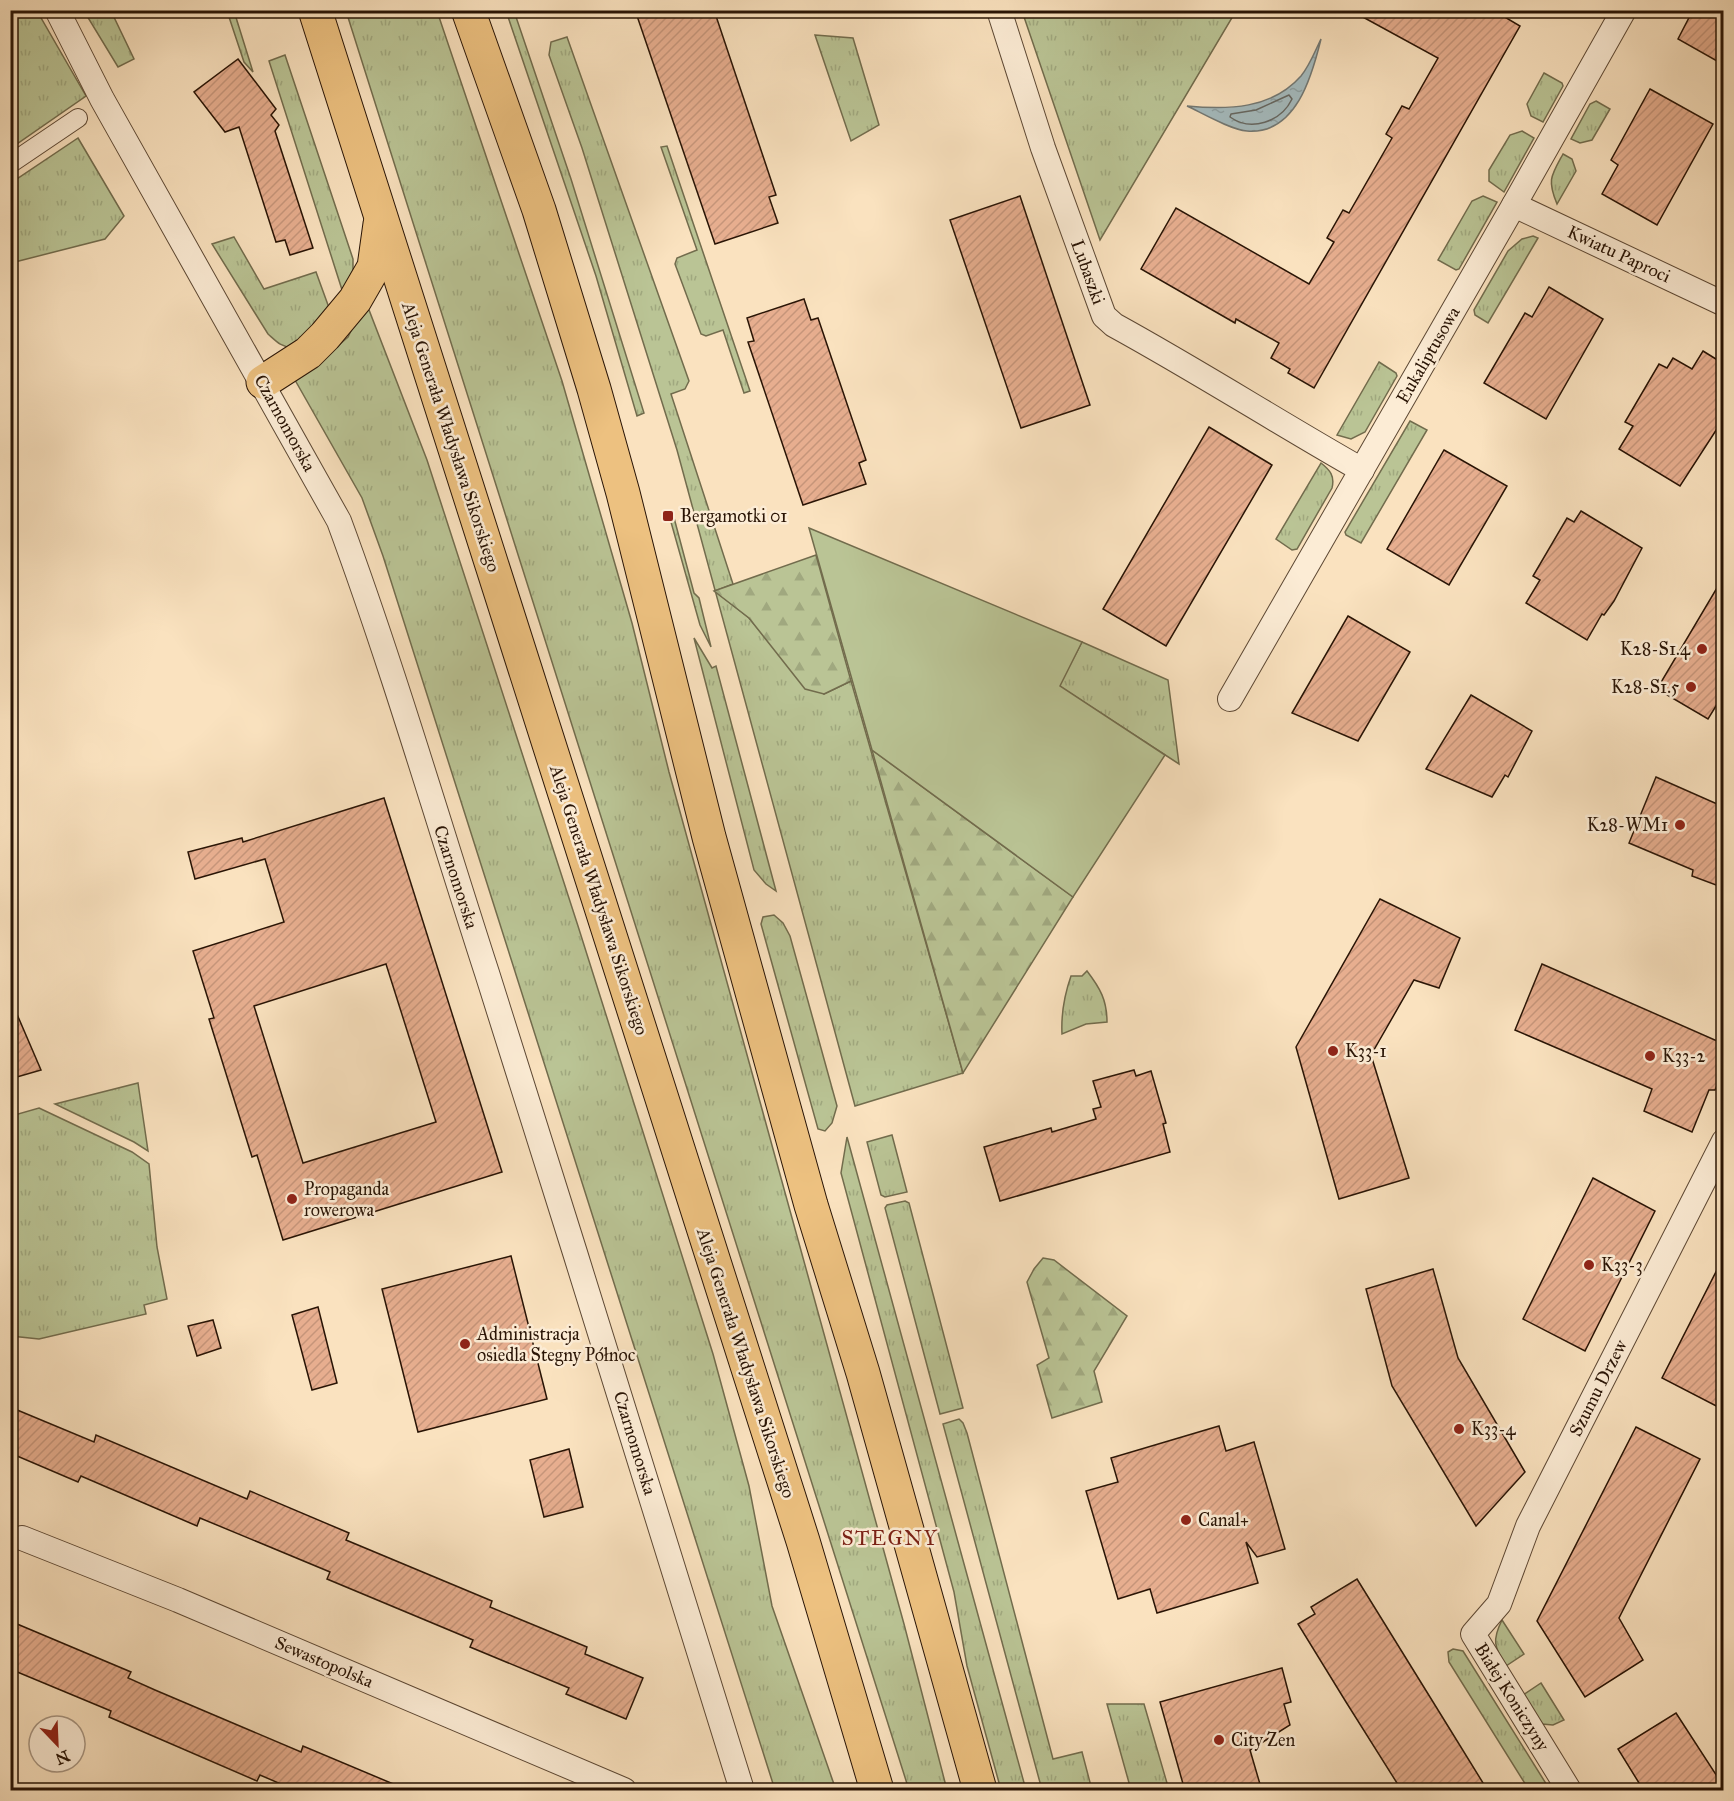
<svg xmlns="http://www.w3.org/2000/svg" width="1734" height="1801" viewBox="0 0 1734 1801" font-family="'IM FELL Great Primer',serif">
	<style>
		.grass { fill: url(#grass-tufts); stroke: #726c4d; stroke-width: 1.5 }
		.forest { fill: url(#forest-firs); stroke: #726c4d; stroke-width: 1.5 }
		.garden { fill: #bac495; stroke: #726c4d; stroke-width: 1.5 }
		.water { fill: url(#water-ripples); stroke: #737873; stroke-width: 1.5 }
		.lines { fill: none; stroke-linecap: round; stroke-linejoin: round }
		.shore { stroke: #666761; stroke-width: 1.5 }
		.building { fill: url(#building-hatch); stroke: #291405; stroke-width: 1.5; fill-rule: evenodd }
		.pedestrian-casing { stroke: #5d4834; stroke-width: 20 }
		.minor-casing { stroke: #5d4834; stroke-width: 26 }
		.primary-casing { stroke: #291405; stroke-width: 35 }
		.pedestrian { stroke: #fcecd5; stroke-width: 18 }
		.minor { stroke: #fcecd5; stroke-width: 24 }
		.primary { stroke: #edc180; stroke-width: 33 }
		.poi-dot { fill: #8f2418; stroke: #fcecd5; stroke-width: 2 }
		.labels { text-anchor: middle; stroke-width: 5; stroke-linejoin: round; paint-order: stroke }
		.street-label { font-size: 18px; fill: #291405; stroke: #fcecd5 }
		.poi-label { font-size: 18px; fill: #291405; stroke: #fcecd5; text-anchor: start }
		.quarter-label { font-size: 21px; letter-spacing: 1.5px; fill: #7a1f14; stroke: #fcecd5 }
	</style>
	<defs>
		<pattern id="grass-tufts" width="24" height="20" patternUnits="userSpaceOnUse" patternTransform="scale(1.5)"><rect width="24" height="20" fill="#bac495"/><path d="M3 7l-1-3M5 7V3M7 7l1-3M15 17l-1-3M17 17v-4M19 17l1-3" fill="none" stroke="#a0a87f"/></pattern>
		<pattern id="forest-firs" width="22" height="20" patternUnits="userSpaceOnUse" patternTransform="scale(1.5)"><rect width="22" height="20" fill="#bac495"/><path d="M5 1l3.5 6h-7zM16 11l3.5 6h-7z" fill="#a0a87f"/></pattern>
		<pattern id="water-ripples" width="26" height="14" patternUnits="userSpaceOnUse" patternTransform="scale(1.5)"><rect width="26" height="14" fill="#a4babd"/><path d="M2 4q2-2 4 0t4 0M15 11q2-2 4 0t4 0" fill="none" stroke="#8d9fa1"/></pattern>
		<pattern id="building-hatch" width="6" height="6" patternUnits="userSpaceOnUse" patternTransform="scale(1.5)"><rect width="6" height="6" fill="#e7ae8f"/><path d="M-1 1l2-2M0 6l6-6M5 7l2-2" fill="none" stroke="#c6957a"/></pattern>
	</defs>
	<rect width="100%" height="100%" fill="#fae2bf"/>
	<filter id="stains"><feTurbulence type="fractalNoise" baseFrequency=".00333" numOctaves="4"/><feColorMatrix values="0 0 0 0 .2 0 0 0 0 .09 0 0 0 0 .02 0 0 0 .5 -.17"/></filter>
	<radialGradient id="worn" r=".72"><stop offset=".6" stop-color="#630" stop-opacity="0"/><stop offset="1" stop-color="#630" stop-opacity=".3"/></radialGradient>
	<g class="grass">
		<polygon points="11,10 37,11 86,96 11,148"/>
		<polygon points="84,11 111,11 134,59 118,67"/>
		<polygon points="227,11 234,11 253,72 244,62"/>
		<polygon points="346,11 437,11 562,381 632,623 669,772 904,1624 947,1790 909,1790"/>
		<polygon points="506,11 514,11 571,179 644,413 637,416 596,276"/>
		<polygon points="1022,11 1236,11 1100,240"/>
		<polygon points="815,35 853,38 879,125 851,141"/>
		<polygon points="567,37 689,381 685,389 671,394 733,584 715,591 749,618 769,642 824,694 851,681 963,1073 855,1106 677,450 582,148 549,55 551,42"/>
		<polygon points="285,55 353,259 353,275 344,296 269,61"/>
		<polygon points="1544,73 1562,83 1563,86 1543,122 1531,116 1527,104"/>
		<polygon points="1596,101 1610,109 1592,140 1580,143 1571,139 1590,104"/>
		<polygon points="1522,131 1534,138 1504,192 1489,181 1489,170 1510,135"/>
		<polygon points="78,138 124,216 105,239 11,263 11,183"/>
		<polygon points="667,146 750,391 744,393 723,330 706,336 701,334 675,264 677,258 697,250 661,147"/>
		<path d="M1563,154L1572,159L1576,171L1557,204C1547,180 1551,176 1563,154Z"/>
		<polygon points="1483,196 1497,202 1459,269 1456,270 1438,260 1472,201"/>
		<polygon points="1533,236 1538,238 1488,323 1475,315 1474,310 1508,251 1522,239"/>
		<path d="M234,237L264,289L316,272L332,316L291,347C281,347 276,341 268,334L212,244Z"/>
		<polygon points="365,309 369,310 427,460 578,926 713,1354 749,1486 772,1606 836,1790 775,1790 383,556 362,498 295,380 318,363 348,337 361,310"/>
		<polygon points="1379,362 1396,373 1397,376 1365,432 1351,439 1337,435"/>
		<polygon points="1410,421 1427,430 1361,543 1346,535 1345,532"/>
		<path d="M1321,463C1330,470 1335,476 1332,488L1297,549L1292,550L1276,539Z"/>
		<polygon points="673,514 694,593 699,598 711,647 700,625 669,515"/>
		<polygon points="694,638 712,668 716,666 776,891 766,884 754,870"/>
		<polygon points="1082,642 1168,680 1179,764 1059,686"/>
		<polygon points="774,915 783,923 790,936 837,1106 832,1123 825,1131 818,1129 761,924 763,917"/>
		<path d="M1087,971C1100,988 1107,1000 1107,1022L1086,1024L1062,1034C1061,1013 1064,996 1071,976H1082Z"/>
		<polygon points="138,1083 148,1151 134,1142 55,1104"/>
		<polygon points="39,1108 132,1152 149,1164 157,1247 167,1299 144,1305 146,1314 39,1339 11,1336 11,1116"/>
		<polygon points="892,1135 907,1192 885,1197 881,1195 867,1142"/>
		<polygon points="847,1137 1026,1790 1001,1790 967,1666 954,1592 841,1173"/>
		<polygon points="905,1201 909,1203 963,1408 940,1414 885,1208 887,1205"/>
		<polygon points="959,1419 963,1423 967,1433 1053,1759 1082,1752 1092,1790 1042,1790 943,1424"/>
		<path d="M1502,1620L1524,1654L1506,1666C1494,1647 1492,1640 1502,1620Z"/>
		<polygon points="1453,1649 1463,1651 1550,1790 1529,1790 1449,1662 1448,1652"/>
		<polygon points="1541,1683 1564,1720 1553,1725 1542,1724 1523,1695"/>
		<polygon points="1107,1704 1144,1704 1169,1790 1131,1790"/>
	</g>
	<g class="forest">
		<polygon points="816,555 851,681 824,694 805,689 749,618 714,591"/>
		<polygon points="872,750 1073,897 963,1073"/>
		<polygon points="1043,1258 1054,1260 1127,1316 1094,1371 1102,1402 1052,1418 1037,1365 1049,1358 1027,1282 1034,1269"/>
	</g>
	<polygon class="garden" points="809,528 1082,642 1060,686 1165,755 1073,897 872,750"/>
	<path class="water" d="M1321,39C1312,76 1296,135 1247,131C1231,130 1202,113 1187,106C1228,110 1272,109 1301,76C1310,65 1315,51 1321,39Z"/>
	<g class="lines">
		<path class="shore" d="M1289,95L1292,99C1281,122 1251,132 1230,117L1231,114L1256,110Z"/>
	</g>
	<g class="building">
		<polygon points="635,10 714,10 776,195 769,197 778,223 715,244"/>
		<polygon points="1350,10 1493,10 1520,26 1314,388 1288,373 1290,369 1271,358 1279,343 1236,319 1235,323 1141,269 1176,208 1309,284 1334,242 1327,238 1343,210 1349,213 1392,138 1386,134 1402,106 1409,109 1438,58"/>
		<polygon points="1693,10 1724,10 1724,65 1678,39"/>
		<polygon points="238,59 276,109 271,115 279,125 275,131 313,248 290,255 285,240 276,242 239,127 225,132 194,92"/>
		<polygon points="1650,89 1713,124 1657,225 1602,194 1618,165 1611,160"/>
		<polygon points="1020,196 1090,405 1021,428 950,220"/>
		<polygon points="1549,287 1603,319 1546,419 1484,383 1525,313 1532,317"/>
		<polygon points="804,299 811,320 818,318 866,460 859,463 866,484 803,505 748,342 754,341 747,318"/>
		<polygon points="1703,351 1724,364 1724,418 1680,486 1619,449 1633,426 1625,422 1659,364 1667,368 1673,358 1692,369"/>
		<polygon points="1209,427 1272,465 1166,646 1103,609"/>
		<polygon points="1444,450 1507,486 1449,585 1387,549"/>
		<polygon points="1581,511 1642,548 1614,601 1604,615 1602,614 1587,640 1526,603 1540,580 1533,576 1567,518 1574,522"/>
		<polygon points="1724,576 1724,693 1708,719 1657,689"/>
		<polygon points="1348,616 1410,652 1358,741 1292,713"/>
		<polygon points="1471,695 1532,731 1508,777 1505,775 1492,797 1426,769"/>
		<polygon points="1656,777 1724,807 1724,888 1692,876 1693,870 1629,843"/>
		<path d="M384,798L502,1172L283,1240L257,1155L252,1157L209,1019L214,1018L193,951L284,922L265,859L195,879L188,852L242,838L243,842ZM386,964L436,1122L303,1163L254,1006Z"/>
		<polygon points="1380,899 1460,938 1439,988 1414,980 1371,1055 1409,1178 1339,1199 1296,1047"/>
		<polygon points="1542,964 1724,1044 1724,1069 1715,1090 1709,1090 1692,1132 1644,1111 1652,1089 1515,1030"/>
		<polygon points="10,998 41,1070 10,1079"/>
		<polygon points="1134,1070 1136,1076 1151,1071 1166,1123 1163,1124 1170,1152 1000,1201 984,1147 1051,1128 1052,1132 1096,1119 1093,1109 1101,1107 1093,1081"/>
		<polygon points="1593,1178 1655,1211 1585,1351 1523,1319"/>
		<polygon points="511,1256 547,1399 418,1432 382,1289"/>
		<polygon points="1724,1256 1724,1410 1662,1378"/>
		<polygon points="1433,1269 1458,1358 1525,1472 1476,1526 1392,1386 1366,1289"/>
		<polygon points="318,1307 337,1383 312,1390 292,1315"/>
		<polygon points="213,1320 221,1348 197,1356 188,1326"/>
		<polygon points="10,1407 94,1442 96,1435 247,1499 250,1491 349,1533 346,1540 492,1601 490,1607 587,1647 585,1654 643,1678 626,1719 566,1694 569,1688 470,1647 473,1640 327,1579 330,1572 200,1518 197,1526 81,1476 78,1482 10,1453"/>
		<polygon points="1219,1426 1226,1451 1254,1442 1285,1549 1257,1557 1246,1542 1258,1583 1157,1613 1150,1589 1118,1599 1086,1491 1118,1482 1111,1458"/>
		<polygon points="1636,1427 1700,1459 1619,1618 1643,1660 1585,1697 1537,1621"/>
		<polygon points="569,1449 583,1507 544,1517 530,1460"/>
		<polygon points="1357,1579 1451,1731 1488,1791 1402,1791 1346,1702 1298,1624 1315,1614 1311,1607"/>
		<polygon points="10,1621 131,1672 128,1678 155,1690 301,1752 303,1746 410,1791 297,1791 260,1775 257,1781 109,1717 111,1711 10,1669"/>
		<polygon points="1282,1668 1291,1702 1284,1704 1290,1725 1250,1750 1262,1791 1185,1791 1160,1702"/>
		<polygon points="1676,1713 1724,1787 1724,1791 1644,1791 1618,1749"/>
	</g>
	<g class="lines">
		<g class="pedestrian-casing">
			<polyline id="pedestrian" points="10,164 78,118"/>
		</g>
		<g class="minor-casing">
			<g id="minor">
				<path d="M57,10L102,99L339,521C394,670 438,822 487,973C573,1245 658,1518 742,1790"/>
				<path d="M999,10L1043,148L1104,316L1114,325C1198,371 1279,423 1362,470"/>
				<polyline points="1514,205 1724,304"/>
				<polyline points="1230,699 1514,205 1624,10"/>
				<polyline points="22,1538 178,1600 624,1790"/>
				<polyline points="1569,1790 1473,1634 1499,1604 1528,1526 1724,1141"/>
			</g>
		</g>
		<g class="primary-casing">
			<g id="primary">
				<polyline points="315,10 803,1541 877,1790"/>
				<polyline points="468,10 539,210 594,389 623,493 709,837 811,1205 863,1373 980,1790"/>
				<polyline points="263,382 308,353 325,336 355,300 374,267 380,224"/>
			</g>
		</g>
		<use href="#pedestrian" class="pedestrian"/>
		<use href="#minor" class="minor"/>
		<use href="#primary" class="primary"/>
	</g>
	<g class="poi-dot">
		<rect x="662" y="510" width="12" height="12" rx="3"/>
		<circle cx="1702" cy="649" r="6"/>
		<circle cx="1691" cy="687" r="6"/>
		<circle cx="1680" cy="825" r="6"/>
		<circle cx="1333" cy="1051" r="6"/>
		<circle cx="1650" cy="1056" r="6"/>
		<circle cx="292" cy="1199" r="6"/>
		<circle cx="1589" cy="1265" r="6"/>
		<circle cx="465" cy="1344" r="6"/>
		<circle cx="1459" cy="1429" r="6"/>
		<circle cx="1186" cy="1520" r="6"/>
		<circle cx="1219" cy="1740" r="6"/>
	</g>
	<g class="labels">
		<g class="street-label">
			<text transform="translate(1619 254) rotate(25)" y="6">Kwiatu Paproci</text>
			<text transform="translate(1088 272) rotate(70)" y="6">Lubaszki</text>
			<text transform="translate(1428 355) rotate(-60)" y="6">Eukaliptusowa</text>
			<text transform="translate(285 423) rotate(61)" y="6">Czarnomorska</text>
			<text transform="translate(451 437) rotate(72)" y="6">Aleja Generała Władysława Sikorskiego</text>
			<text transform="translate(456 877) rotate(72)" y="6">Czarnomorska</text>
			<text transform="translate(599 900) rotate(72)" y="6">Aleja Generała Władysława Sikorskiego</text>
			<text transform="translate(746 1363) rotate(72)" y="6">Aleja Generała Władysława Sikorskiego</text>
			<text transform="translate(1598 1388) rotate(-63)" y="6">Szumu Drzew</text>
			<text transform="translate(635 1443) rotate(73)" y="6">Czarnomorska</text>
			<text transform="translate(324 1662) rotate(23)" y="6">Sewastopolska</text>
			<text transform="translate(1512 1697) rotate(58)" y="6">Białej Koniczyny</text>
		</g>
		<g class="poi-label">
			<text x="680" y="522">Bergamotki 01</text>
			<text x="1690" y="655" text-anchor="end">K28-S1.4</text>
			<text x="1679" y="693" text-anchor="end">K28-S1.5</text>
			<text x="1668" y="831" text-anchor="end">K28-WM1</text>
			<text x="1345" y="1057">K33-1</text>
			<text x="1662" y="1062">K33-2</text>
			<text x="304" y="1195">Propaganda<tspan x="304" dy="21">rowerowa</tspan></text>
			<text x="1601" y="1271">K33-3</text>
			<text x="477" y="1340">Administracja<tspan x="477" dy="21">osiedla Stegny Północ</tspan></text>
			<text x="1471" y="1435">K33-4</text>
			<text x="1198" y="1526">Canal+</text>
			<text x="1231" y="1746">City Zen</text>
		</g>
		<g class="quarter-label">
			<text x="890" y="1545">STEGNY</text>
		</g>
	</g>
	<rect width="1734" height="1801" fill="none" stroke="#fae2bf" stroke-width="36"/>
	<rect x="12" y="12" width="1710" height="1777" fill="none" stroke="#291405" stroke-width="3"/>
	<rect x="18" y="18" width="1698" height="1765" fill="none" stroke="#291405" stroke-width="1.5"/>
	<g transform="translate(57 1744) rotate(157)"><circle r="28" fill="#fcecd5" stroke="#a89682" stroke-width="1.5"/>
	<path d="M0-4.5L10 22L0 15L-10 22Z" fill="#8f2418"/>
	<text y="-9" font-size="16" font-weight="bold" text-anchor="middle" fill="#291405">N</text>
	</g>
	<rect width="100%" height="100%" filter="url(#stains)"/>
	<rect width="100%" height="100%" fill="url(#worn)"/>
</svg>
